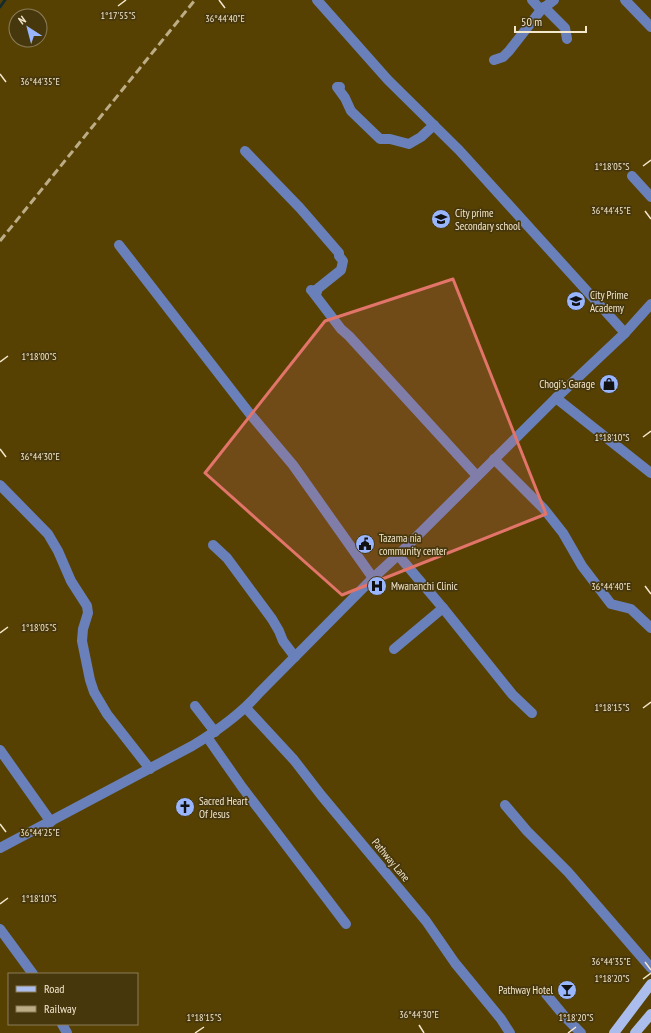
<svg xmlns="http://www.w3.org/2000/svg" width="651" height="1033" viewBox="0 0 651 1033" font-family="'PT Sans Narrow',sans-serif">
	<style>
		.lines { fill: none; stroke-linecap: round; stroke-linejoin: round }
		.stream { stroke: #152c2f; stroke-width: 3 }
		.minor { stroke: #6980ba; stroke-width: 10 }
		.major { stroke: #aabdec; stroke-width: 10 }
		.rail { stroke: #bcad86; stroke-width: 3; stroke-dasharray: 8 4; stroke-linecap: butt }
		.marked { fill: #e2746a; fill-opacity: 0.2; stroke: #e2746a; stroke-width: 3; stroke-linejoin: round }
		.ticks { fill: none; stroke: #f3e7cc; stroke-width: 1.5 }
		.labels { text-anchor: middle; stroke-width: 3.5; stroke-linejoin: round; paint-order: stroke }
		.poi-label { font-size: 11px; fill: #f3e7cc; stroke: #47370d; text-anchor: start }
		.street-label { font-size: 11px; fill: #f3e7cc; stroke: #47370d }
		.ticks-label { font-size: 10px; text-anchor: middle; fill: #f3e7cc; stroke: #47370d; stroke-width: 3.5; stroke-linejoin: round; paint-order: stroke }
	</style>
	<rect width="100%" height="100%" fill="#564103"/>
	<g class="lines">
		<polyline class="stream" points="0,7 5,0"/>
		<g class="minor">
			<polyline points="317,0 388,80 459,150 625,333"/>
			<polyline points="532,0 541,10"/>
			<polyline points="625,0 651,27"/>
			<polyline points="544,7 565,28 567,39"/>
			<polyline points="494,60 503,57 509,51 541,10 554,0"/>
			<polyline points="340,87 337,87 345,98 351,111 380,139 390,139 409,144 421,137 434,125"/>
			<polyline points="245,151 300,208 339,253 339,256 343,261 341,270 316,290 317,292 311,290 312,291 341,329 349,336 360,348 477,476"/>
			<polyline points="632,176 651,197"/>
			<polyline points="119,245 250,414 293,465 373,578"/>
			<polyline points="556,398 651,473"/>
			<polyline points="494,459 544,509 563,533 582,566 611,604 631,609 651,628"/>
			<polyline points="0,485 48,534 58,551 71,581 87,606 88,613 83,629 82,641 90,680 94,692 107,714 150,769"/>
			<polyline points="213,545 227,558 272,619 279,631 283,641 295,657"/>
			<polyline points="398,555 443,608 512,694 532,713"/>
			<polyline points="394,649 443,608"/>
			<polyline points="195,706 215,732"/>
			<polyline points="246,708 294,760 321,795 426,921 455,963 501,1019 510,1033"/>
			<polyline points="207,737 242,787 346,924"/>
			<polyline points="0,750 51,822"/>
			<polyline points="505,805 527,831 568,872 651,968"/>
			<path d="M0,848L192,746C217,731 240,715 259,693L373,578L398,555L556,398L625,333L651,304"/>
			<polyline points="0,929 33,974"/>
			<polyline points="546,994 565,1017 581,1033"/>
			<polyline points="62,1024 67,1033"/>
		</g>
		<g class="major">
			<polyline points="614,1033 651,984"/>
			<polyline points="635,1033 651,1014"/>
		</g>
		<polyline class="rail" points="0,241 195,0"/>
	</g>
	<path class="marked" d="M453,279L546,514L342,595L205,473L325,321Z"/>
	<path class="ticks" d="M219,0L225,8M118,6L126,0M0,74L6,82M643,166L651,160M645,211L651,219M0,362L8,356M643,437L651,431M0,449L6,457M645,586L651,594M0,633L8,627M643,708L651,702M0,824L6,832M0,904L8,898M645,962L651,970M643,979L651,973M419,1025L424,1033M195,1033L204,1027M568,1033L576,1027"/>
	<defs>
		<g id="school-disc" transform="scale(1)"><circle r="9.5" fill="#98b5fd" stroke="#47370d"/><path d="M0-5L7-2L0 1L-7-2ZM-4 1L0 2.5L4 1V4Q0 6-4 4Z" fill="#111"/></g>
		<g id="shop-disc" transform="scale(1)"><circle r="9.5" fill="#98b5fd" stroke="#47370d"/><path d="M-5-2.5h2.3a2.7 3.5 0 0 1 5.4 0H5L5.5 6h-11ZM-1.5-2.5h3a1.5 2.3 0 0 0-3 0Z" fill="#111"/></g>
		<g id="civic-disc" transform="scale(1)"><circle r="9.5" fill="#98b5fd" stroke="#47370d"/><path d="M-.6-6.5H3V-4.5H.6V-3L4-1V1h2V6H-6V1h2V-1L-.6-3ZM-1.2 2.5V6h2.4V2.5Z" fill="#111"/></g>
		<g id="hospital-disc" transform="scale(1)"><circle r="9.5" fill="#98b5fd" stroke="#47370d"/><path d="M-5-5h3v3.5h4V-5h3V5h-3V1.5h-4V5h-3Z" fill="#111"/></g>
		<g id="church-disc" transform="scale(1)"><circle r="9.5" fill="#98b5fd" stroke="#47370d"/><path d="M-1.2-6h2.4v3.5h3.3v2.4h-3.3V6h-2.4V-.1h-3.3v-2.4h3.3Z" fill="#111"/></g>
		<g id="bar-disc" transform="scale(1)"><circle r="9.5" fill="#98b5fd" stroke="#47370d"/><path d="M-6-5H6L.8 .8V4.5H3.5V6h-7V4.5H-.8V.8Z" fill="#111"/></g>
	</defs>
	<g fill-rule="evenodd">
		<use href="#school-disc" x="441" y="219"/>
		<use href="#school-disc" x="576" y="301"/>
		<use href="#shop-disc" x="609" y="384"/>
		<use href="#civic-disc" x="365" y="544"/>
		<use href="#hospital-disc" x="377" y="586"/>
		<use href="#church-disc" x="185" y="807"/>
		<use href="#bar-disc" x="567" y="990"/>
	</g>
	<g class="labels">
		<g class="poi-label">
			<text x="455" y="217">City prime<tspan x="455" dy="13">Secondary school</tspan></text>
			<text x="590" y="299">City Prime<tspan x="590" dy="13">Academy</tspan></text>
			<text x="595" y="388" text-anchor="end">Chogi's Garage</text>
			<text x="379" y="542">Tazama nia<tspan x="379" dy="13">community center</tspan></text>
			<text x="391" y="590">Mwananchi Clinic</text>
			<text x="199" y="805">Sacred Heart<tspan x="199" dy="13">Of Jesus</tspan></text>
			<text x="553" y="994" text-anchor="end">Pathway Hotel</text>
		</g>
		<g class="street-label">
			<text transform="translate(391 860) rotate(50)" y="4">Pathway Lane</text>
		</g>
	</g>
	<g class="ticks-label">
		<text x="118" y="19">1°17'55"S</text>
		<text x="225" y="22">36°44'40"E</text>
		<text x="40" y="85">36°44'35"E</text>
		<text x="612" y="170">1°18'05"S</text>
		<text x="611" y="214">36°44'45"E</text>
		<text x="39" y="360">1°18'00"S</text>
		<text x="612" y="441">1°18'10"S</text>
		<text x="40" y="460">36°44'30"E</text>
		<text x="611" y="590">36°44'40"E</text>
		<text x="39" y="631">1°18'05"S</text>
		<text x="612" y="711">1°18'15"S</text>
		<text x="40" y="836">36°44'25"E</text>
		<text x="39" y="902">1°18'10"S</text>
		<text x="611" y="965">36°44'35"E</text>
		<text x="612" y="982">1°18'20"S</text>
		<text x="419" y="1018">36°44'30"E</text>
		<text x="204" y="1021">1°18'15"S</text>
		<text x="576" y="1021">1°18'20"S</text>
	</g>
	<rect x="8" y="973" width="130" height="52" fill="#47370d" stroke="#8c7d59"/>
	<rect x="16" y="986" width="20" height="6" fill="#aabdec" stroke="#8c7d59"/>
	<text x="44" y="993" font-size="12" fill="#f3e7cc">Road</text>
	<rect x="16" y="1006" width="20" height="6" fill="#bcad86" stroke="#8c7d59"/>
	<text x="44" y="1013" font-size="12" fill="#f3e7cc">Railway</text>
	<g transform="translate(28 28) rotate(324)"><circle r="19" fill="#47370d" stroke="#8c7d59"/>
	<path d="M0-3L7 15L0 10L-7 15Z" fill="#98b5fd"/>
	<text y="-6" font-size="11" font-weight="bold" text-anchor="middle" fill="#f3e7cc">N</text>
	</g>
	<path d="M515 26v6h71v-6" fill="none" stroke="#f3e7cc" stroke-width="2"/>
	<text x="521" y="26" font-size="12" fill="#f3e7cc" stroke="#47370d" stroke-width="3" paint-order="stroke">50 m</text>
</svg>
